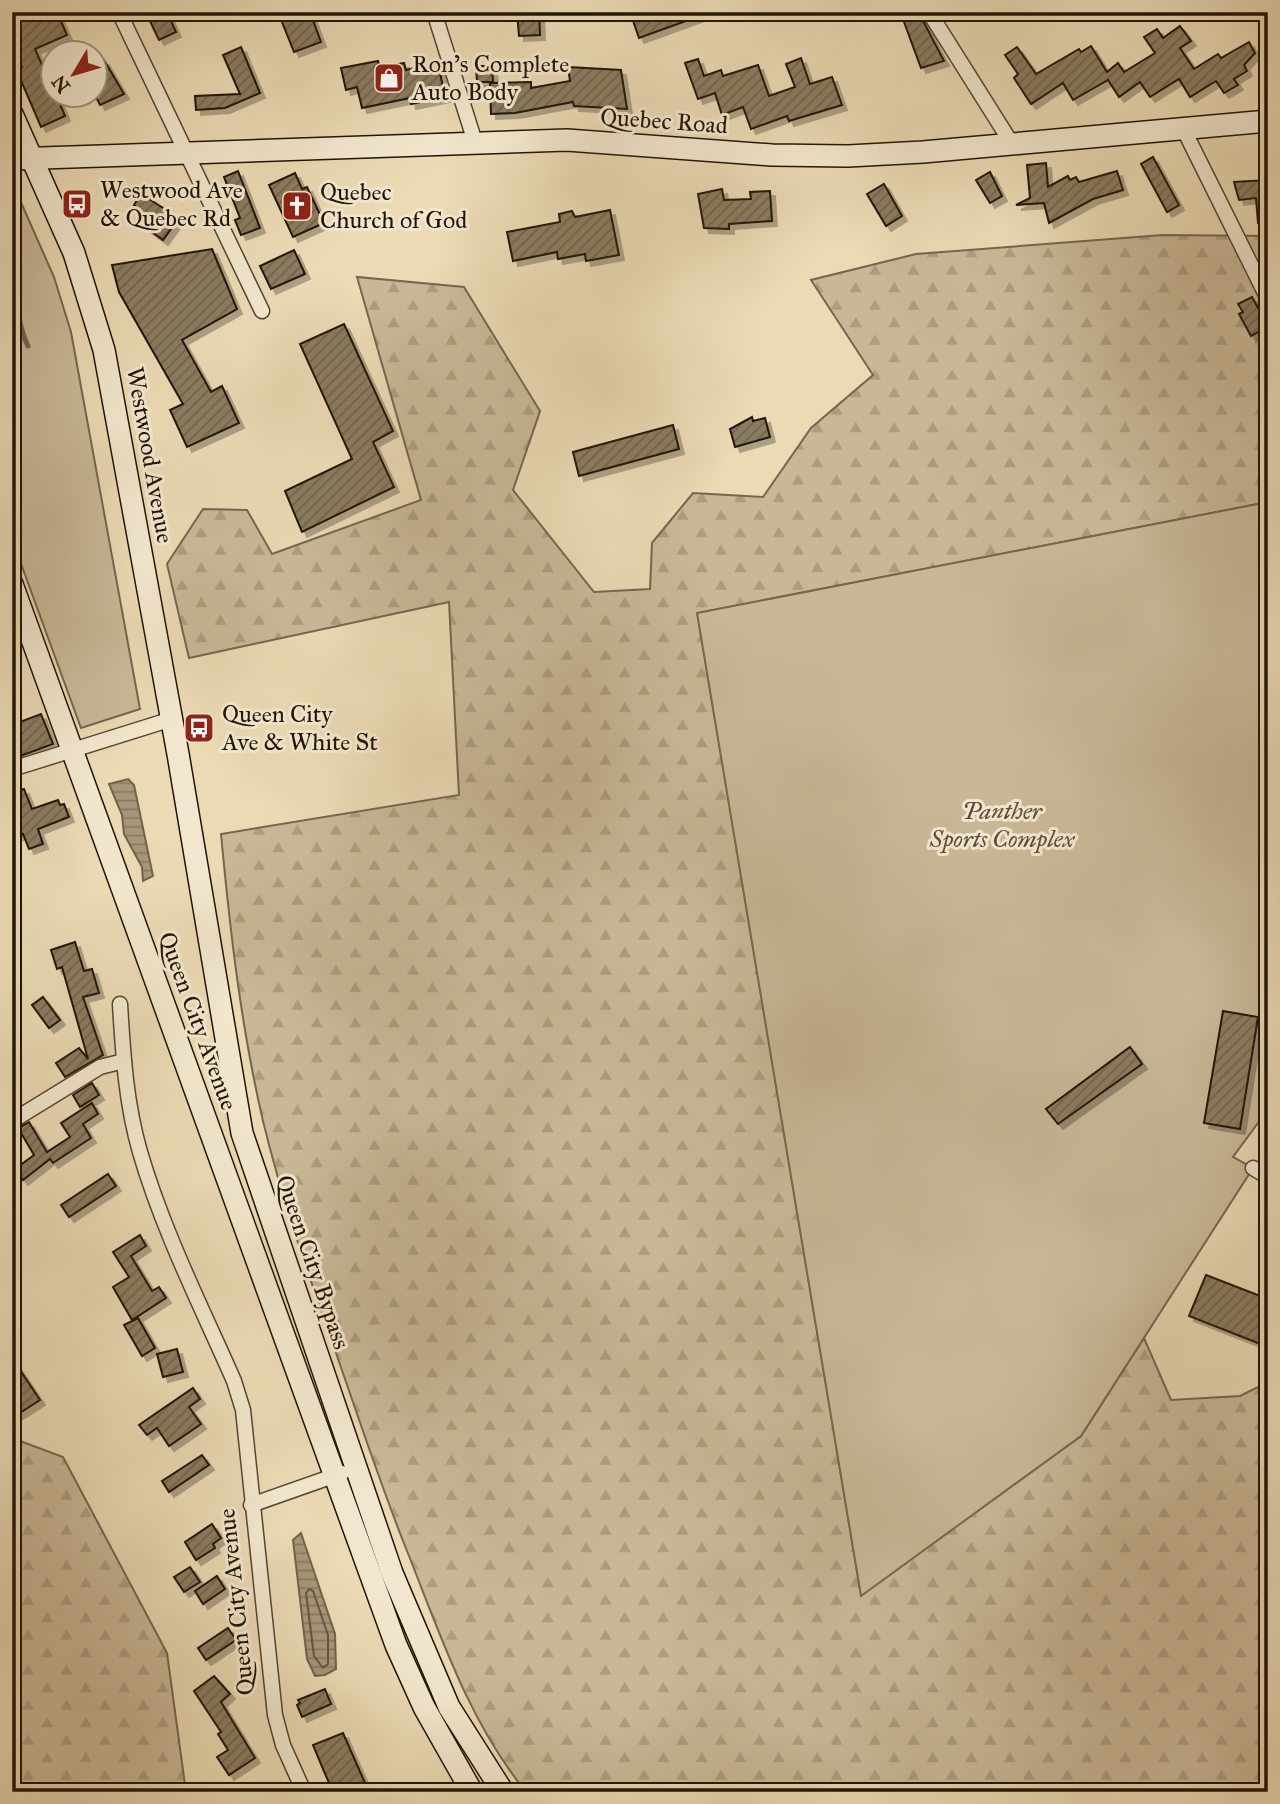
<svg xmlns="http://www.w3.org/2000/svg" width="1280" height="1804" viewBox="0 0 1280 1804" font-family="'IM FELL Great Primer',serif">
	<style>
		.forest { fill: url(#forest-firs); stroke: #756650; stroke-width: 2 }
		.green { fill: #c9b897; stroke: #756650; stroke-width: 2 }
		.water { fill: url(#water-rules); stroke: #71634c; stroke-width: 2 }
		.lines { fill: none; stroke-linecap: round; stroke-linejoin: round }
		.shore { stroke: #645641; stroke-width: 2 }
		.stream { stroke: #71634c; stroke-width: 5 }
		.building { fill: url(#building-hatch); stroke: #211408; stroke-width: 2; filter: url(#shadow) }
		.street-casing { stroke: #544633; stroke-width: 17 }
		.secondary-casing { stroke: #211408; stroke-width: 24 }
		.street { stroke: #f2e7ce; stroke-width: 14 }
		.secondary { stroke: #f2e7ce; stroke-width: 21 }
		.labels { text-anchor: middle; stroke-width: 6; stroke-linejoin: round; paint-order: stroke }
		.poi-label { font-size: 24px; fill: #211408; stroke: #f2e7ce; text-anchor: start }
		.street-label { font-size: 24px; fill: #211408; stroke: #f2e7ce }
		.park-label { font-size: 24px; font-style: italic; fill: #5c4d3a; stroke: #f2e7ce }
	</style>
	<defs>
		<pattern id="forest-firs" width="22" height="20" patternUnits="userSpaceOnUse" patternTransform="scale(1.75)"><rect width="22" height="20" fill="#c9b897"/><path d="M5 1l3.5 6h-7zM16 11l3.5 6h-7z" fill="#ac9d81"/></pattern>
		<pattern id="water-rules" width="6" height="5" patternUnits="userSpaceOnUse" patternTransform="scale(1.75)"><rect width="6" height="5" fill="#a6977a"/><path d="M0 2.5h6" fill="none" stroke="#877a62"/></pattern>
		<pattern id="building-hatch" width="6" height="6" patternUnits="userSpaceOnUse" patternTransform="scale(1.75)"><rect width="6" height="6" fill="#8a7b61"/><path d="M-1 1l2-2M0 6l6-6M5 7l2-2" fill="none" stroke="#70644e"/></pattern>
		<filter id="shadow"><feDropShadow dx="5" dy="5" stdDeviation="0" flood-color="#0004"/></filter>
	</defs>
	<rect width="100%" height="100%" fill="#ebdab4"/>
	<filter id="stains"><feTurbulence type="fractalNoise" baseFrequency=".00286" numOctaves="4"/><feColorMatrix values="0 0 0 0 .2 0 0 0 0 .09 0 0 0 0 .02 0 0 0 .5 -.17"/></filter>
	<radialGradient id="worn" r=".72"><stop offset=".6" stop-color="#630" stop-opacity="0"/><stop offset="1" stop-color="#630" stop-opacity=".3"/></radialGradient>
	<g class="forest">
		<path d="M1163,235L1268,236V502L698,613L861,1595L1081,1436L1144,1338L1171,1400L1240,1396L1268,1382V1792H526C468,1720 441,1636 407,1551C381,1486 359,1419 336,1353C309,1276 282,1200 263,1121C241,1027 230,930 221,834L459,795L449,602L189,658L167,564L203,509L247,510L272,554L421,500L357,277L464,287L540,411L513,490L594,592L650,589L652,543L693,493L763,497L811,428L873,375L811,280L916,254Z"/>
		<polygon points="12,1438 63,1457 167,1653 186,1792 12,1792"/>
	</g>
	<g class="green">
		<polygon points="12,182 54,277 71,332 140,709 81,728 12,539"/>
		<polygon points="1268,502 1268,1105 1266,1112 1233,1157 1253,1168 1081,1436 861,1596 697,613"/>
	</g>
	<g class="water">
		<polygon points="128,779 134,785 153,876 143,881 142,867 124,834 122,815 109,784"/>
		<polygon points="301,1533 335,1634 336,1669 325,1675 315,1676 307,1659 293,1540"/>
	</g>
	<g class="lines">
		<polygon class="shore" points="309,1589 313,1591 328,1635 328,1664 323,1668 314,1656 306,1593"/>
		<path class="stream" d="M12,296C20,313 19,329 28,346"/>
	</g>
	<g class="building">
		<polygon points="21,12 52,12 55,18 59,17 67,35 35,49 52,88 52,94 56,94 65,116 41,127 16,69 22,67 12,46 12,16"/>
		<polygon points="159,12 167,12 176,32 159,40 148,17"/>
		<polygon points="278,12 310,12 321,42 294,52"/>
		<polygon points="517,12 539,12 540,35 519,36"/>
		<polygon points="630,12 705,12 705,14 639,38"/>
		<polygon points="919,13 944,61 921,68 904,22"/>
		<polygon points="1180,26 1191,41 1180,48 1194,69 1218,54 1221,58 1249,42 1255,53 1244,65 1247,71 1234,79 1238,85 1224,93 1216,81 1190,97 1179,79 1150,97 1140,82 1119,97 1108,80 1073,100 1063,83 1031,104 1014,78 1018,74 1005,55 1017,47 1036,74 1079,49 1081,52 1091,46 1107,72 1118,63 1124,72 1155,53 1144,37 1157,29 1163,38"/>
		<polygon points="241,47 260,93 225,108 196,110 195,96 240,94 223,55"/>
		<polygon points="801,58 810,84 832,77 842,105 789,121 787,116 751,129 743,107 722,115 715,93 698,99 685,63 698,59 704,76 721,70 723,76 758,65 769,96 795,87 786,64"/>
		<polygon points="104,60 124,94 100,105 94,93 94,65"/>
		<polygon points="378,61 380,68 404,63 406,70 438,63 445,97 411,104 410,98 362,108 357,87 346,90 341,68"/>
		<polygon points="476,66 492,66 493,82 477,82"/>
		<polygon points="568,67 621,70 627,109 574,106 573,102 515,113 491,114 490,83 531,82 531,88 570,81"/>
		<polygon points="1153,157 1179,205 1167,212 1141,164"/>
		<polygon points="1046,163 1048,187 1068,176 1070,180 1076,177 1079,182 1117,171 1123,190 1093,199 1049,223 1044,203 1016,205 1030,198 1027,165"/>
		<polygon points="238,171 260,228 241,235 235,220 240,218 224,177"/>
		<polygon points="990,172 1002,196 990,203 976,180"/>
		<polygon points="295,173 302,189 307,187 324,223 293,237 269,185"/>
		<polygon points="1268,180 1268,223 1258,223 1256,198 1239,200 1234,182"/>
		<polygon points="884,184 902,216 886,226 867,194"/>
		<polygon points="722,189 724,200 751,199 750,192 770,191 772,221 729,224 729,229 704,228 698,194"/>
		<polygon points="141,194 179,218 163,240 144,226 149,219 134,205"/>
		<polygon points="610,210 619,255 586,261 585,254 558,259 557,252 513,261 507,232 560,222 559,214 572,211 575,217"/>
		<polygon points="212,249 237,309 182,340 211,392 222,386 239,423 187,447 170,410 183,404 119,292 112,265"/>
		<polygon points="294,250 305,274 271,289 260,266"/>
		<polygon points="1252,297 1268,326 1251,336 1239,314 1243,312 1238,304"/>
		<polygon points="344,324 393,431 373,442 394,487 302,532 285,491 352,459 300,344"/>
		<polygon points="752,417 753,421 765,418 770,437 735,447 730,429"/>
		<polygon points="673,425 679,449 579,476 573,452"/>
		<polygon points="41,714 53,744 12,759 12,740 16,738 12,725"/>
		<polygon points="24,789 32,809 58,800 60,805 64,804 69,817 38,829 43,844 29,849 23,834 12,837 12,793"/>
		<polygon points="75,942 84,971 92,969 99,993 83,997 103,1055 65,1077 56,1063 79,1048 88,1059 62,967 57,969 51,950"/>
		<polygon points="43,997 60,1020 49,1028 32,1005"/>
		<polygon points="1223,1011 1258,1017 1240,1129 1204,1123"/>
		<polygon points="1130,1047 1142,1064 1058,1124 1046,1109"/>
		<polygon points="92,1083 99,1095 80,1107 73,1095"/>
		<polygon points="92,1103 98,1114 83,1124 91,1138 53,1163 50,1159 23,1180 15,1169 34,1155 18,1128 29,1122 47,1152 70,1137 61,1123"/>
		<polygon points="108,1174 116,1186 69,1217 61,1205"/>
		<polygon points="140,1235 146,1246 131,1256 152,1291 159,1287 166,1298 132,1320 113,1287 129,1277 113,1252"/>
		<polygon points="1206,1275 1268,1299 1268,1347 1189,1316"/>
		<polygon points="138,1318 155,1348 142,1356 124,1325"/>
		<polygon points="177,1349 183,1372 163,1377 157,1354"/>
		<polygon points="12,1358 40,1400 12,1418"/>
		<polygon points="193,1388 200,1399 189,1407 201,1424 169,1446 157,1428 147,1435 139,1425"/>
		<polygon points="202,1455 209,1465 169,1492 162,1481"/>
		<polygon points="212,1524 221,1538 213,1544 215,1548 196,1560 185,1542"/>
		<polygon points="190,1567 200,1582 184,1592 174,1577"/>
		<polygon points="217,1576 225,1589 203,1604 195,1591"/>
		<polygon points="228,1628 236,1640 206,1660 198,1648"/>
		<polygon points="214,1676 230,1694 221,1702 255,1758 229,1775 217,1757 228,1750 218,1734 221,1732 194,1691"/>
		<polygon points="325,1689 331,1704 302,1717 297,1705 300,1703 298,1700"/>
		<polygon points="343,1733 350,1749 369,1792 333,1792 323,1769 313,1745"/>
	</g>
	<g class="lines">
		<g class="street-casing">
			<g id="street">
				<polyline points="119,12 262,311"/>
				<polyline points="434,12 475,142"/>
				<polyline points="929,12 1012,144"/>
				<polyline points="1182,126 1268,299"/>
				<polyline points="12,769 172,719"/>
				<path d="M120,1004C123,1054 126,1104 140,1152C163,1231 201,1306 234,1381L243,1410L275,1715L283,1745L304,1792"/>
				<polyline points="12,1121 100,1067 124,1061"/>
				<polyline points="1253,1168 1268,1177"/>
				<polyline points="251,1505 342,1473"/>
			</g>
		</g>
		<g class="secondary-casing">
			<g id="secondary">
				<polyline points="12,114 74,253 104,350 178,754 242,1133 392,1573 449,1707 503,1792"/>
				<polyline points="12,159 567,140 772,155 848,156 923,152 1268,121"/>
				<polyline points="12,584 396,1645 424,1707 472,1792"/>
			</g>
		</g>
		<use href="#street" class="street"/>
		<use href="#secondary" class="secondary"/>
	</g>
	<defs>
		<g id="shop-square" transform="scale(1.575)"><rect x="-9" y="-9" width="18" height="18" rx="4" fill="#8f2418" stroke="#f2e7ce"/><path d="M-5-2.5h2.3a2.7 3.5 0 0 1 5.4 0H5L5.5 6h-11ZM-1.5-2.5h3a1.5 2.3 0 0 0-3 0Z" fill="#fff"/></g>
		<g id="bus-square" transform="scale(1.575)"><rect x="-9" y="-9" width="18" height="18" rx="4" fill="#8f2418" stroke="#f2e7ce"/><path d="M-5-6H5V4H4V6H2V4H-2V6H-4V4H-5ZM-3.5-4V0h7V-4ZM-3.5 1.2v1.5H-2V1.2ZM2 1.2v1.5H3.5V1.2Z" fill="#fff"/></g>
		<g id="church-square" transform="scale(1.575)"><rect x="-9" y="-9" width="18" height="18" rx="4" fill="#8f2418" stroke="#f2e7ce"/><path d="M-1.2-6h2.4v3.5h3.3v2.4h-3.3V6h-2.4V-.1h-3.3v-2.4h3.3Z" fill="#fff"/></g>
	</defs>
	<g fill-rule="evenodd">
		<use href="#shop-square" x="389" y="78"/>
		<use href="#bus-square" x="77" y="204"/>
		<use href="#church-square" x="297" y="206"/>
		<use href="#bus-square" x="199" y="728"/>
	</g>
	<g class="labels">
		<g class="poi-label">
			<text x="412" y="72">Ron’s Complete<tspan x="412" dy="28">Auto Body</tspan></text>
			<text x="100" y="198">Westwood Ave<tspan x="100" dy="28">&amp; Quebec Rd</tspan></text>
			<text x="320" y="200">Quebec<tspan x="320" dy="28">Church of God</tspan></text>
			<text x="222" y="722">Queen City<tspan x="222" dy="28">Ave &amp; White St</tspan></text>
		</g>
		<g class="street-label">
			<text transform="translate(664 121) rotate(4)" y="8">Quebec Road</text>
			<text transform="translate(150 455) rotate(80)" y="8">Westwood Avenue</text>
			<text transform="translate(198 1021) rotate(70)" y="8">Queen City Avenue</text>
			<text transform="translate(313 1262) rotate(71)" y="8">Queen City Bypass</text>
			<text transform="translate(236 1602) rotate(-96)" y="8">Queen City Avenue</text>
		</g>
		<g class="park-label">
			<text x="1002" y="819">Panther<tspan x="1002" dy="28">Sports Complex</tspan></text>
		</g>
	</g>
	<rect width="1280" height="1804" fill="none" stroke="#ebdab4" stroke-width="42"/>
	<rect x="14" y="14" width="1252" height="1776" fill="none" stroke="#211408" stroke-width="3.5"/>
	<rect x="21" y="21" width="1238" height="1762" fill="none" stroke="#211408" stroke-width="2"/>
	<g transform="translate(74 74) rotate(232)"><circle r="33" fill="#f2e7ce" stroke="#9e937f" stroke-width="2"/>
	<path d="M0-5L12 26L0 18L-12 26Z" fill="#8f2418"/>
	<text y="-10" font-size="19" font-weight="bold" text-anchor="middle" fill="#211408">N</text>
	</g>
	<rect width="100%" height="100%" filter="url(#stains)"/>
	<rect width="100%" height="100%" fill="url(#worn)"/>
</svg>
